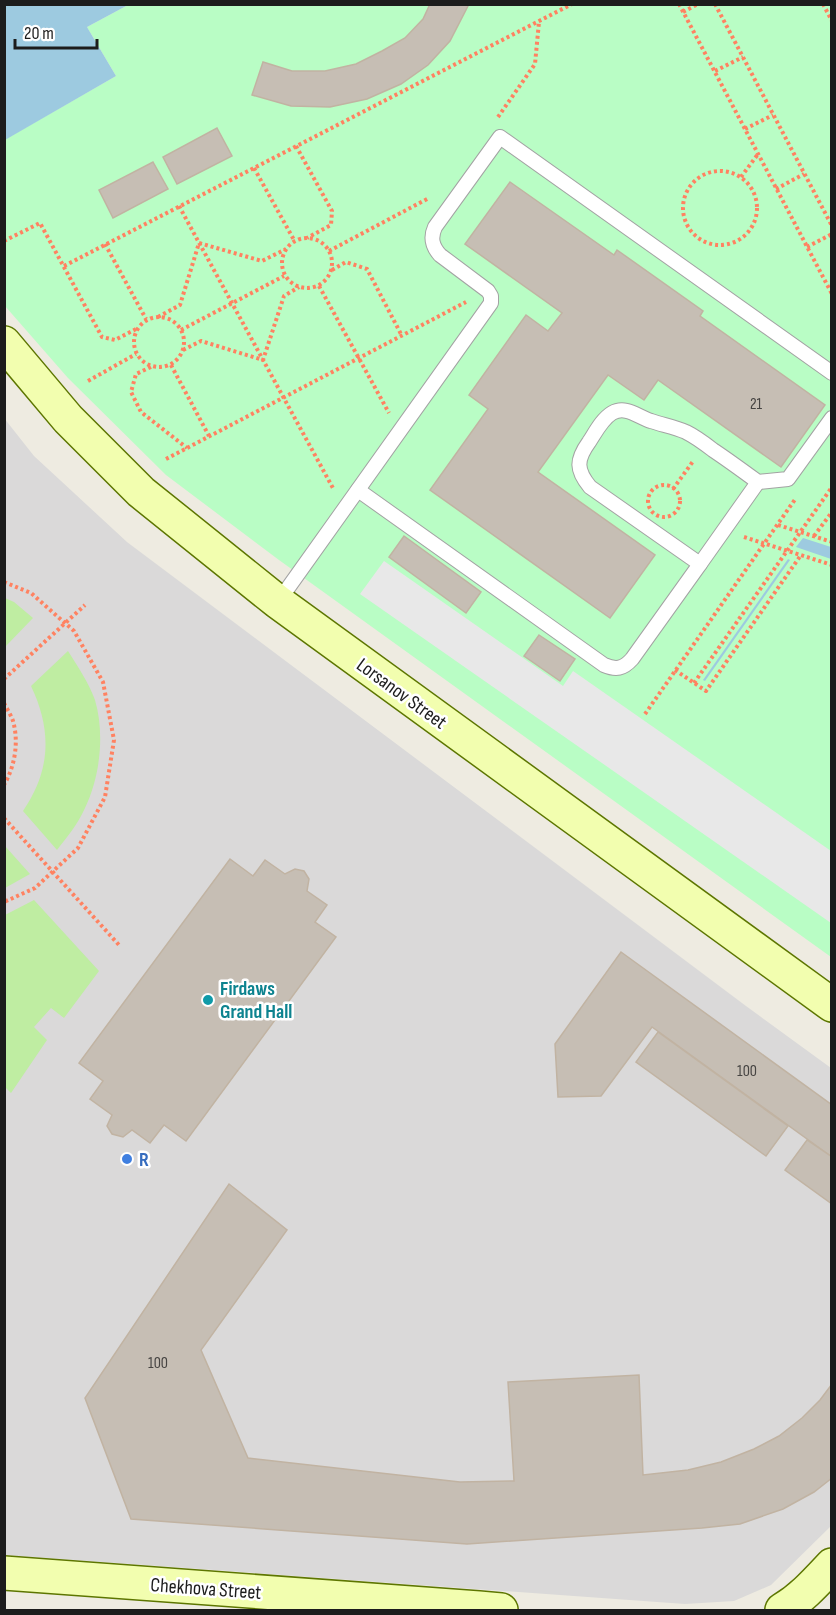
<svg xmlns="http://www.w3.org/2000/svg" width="836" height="1615" viewBox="0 0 836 1615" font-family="'Sofia Sans Condensed',sans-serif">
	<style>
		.residential { fill: #dad9d9 }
		.grass { fill: #bfeda2 }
		.park { fill: #b9fdc5 }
		.parking { fill: #e8e8e8 }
		.water { fill: #9dcae0 }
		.building { fill: #c6beb4; stroke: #c1b3a2; stroke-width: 1.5 }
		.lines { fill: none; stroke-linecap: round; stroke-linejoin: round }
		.lane-casing { stroke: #a3a3a3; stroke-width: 16 }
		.secondary-casing { stroke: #5d7600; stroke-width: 36 }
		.path { stroke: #ff8261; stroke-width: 4; stroke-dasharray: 3 3; stroke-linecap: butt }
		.lane { stroke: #fff; stroke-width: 14 }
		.secondary { stroke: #f2feaf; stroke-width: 33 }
		.culture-dot { fill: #0f9aa8; stroke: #fff; stroke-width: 2 }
		.shop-dot { fill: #3f7fe0; stroke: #fff; stroke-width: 2 }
		.labels { text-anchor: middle; stroke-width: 5; stroke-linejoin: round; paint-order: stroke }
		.number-label { font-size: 16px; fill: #464442 }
		.street-label { font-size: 20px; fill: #1c1c1c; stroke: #fff }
		.culture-label { font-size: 20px; font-weight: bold; fill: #0d838f; stroke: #fff; text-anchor: start }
		.shop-label { font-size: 20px; font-weight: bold; fill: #366cbe; stroke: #fff; text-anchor: start }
	</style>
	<rect width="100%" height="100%" fill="#eeebe1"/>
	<polygon class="residential" points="4,418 34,456 127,542 746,1006 831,1068 831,1526 771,1585 734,1601 685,1604 5,1555"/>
	<g class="grass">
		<polygon points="5,598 14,602 33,618 5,647"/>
		<path d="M68,651C78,667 89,683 95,700C105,734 100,777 85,808C78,824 67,837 57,850L23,811C51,770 52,730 31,686Z"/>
		<polygon points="5,846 30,874 5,888 4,888"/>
		<polygon points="34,900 99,971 64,1018 51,1008 34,1027 47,1040 11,1093 4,1086 5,915"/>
	</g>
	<polygon class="park" points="128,5 831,5 831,957 279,560 166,475 68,378 5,306 4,140 116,76 87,27"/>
	<polygon class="parking" points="384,561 563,686 573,671 831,851 831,923 360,594"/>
	<g class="water">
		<polygon points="5,4 128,5 87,27 116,76 5,140"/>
		<polygon points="803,538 831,547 831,559 796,547"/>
		<polygon points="788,559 790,560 705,681 703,680"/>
	</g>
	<g class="building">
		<polygon points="430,4 469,4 450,41 428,65 401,84 367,99 330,107 291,106 252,95 263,62 292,71 325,71 356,64 382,51 405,38 423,19"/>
		<polygon points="217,128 232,156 177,184 163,157"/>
		<polygon points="153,162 168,189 113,218 99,190"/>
		<polygon points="510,182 614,255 617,250 703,311 700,316 825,405 781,467 658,380 644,400 608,375 538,472 655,555 610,618 430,490 488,409 469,395 526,315 548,331 562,313 465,244"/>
		<polygon points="404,536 481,592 466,613 389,557"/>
		<polygon points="539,635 575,659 560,681 524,656"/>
		<polygon points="230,859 253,876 265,860 285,874 295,869 304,871 309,879 307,891 327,905 315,922 336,937 186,1141 164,1125 150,1143 132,1130 123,1137 112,1134 107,1126 112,1115 90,1099 103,1081 79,1063"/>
		<polygon points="621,952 832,1105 832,1157 652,1027 601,1096 558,1097 555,1044"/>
		<polygon points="658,1032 788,1126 766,1156 636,1062"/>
		<polygon points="807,1140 832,1157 832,1204 785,1170"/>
		<polygon points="229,1184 287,1230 201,1350 248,1458 460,1482 514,1481 508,1382 639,1375 643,1475 688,1470 721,1462 754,1449 779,1436 802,1418 820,1400 832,1384 832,1478 814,1492 783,1509 740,1524 702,1528 467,1544 131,1519 85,1398"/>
	</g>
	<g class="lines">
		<g class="lane-casing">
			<g id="lane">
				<path d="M358,490L604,665C616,670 623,669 632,659L700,564L590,487C576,470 576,460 589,442C595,433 602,419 612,413C626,405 638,417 651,421C663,425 675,427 686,432C696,437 704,443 713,450C728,460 743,471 758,482L788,479L832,418"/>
				<polyline points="700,564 758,482"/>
				<path d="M278,602L491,303V296L488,291L440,255C432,246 430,238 435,227L500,137L832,373"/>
			</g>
		</g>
		<g class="secondary-casing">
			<g id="secondary">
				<polyline points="4,343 68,419 141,492 278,602 832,1005"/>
				<polyline points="4,1573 479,1608 501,1610"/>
				<path d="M782,1610C802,1598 816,1582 832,1565"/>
			</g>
		</g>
		<g class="path">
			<polyline points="679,4 832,294"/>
			<polyline points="715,4 832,226"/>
			<polyline points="823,4 832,21"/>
			<polyline points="683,12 698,4"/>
			<polyline points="715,71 743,57"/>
			<polyline points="498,117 535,64 539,22"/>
			<polyline points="745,129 773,115"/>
			<polyline points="296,146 332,211 331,225 307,238"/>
			<polyline points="254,168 294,240"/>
			<circle cx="720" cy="208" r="37"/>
			<polyline points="741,177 758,154"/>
			<polyline points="776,189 804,174"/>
			<polyline points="179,206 334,490"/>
			<circle cx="307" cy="263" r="25"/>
			<polyline points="4,241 40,223 102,337 115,340 138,328"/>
			<polyline points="105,244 146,319"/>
			<polyline points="807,247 832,234"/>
			<polyline points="329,251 429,198"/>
			<polyline points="64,266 572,4"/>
			<polyline points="332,270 346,262 367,269 402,336"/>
			<polyline points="319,286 389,413"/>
			<circle cx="159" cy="342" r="25"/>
			<polyline points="158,317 180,305 199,243 262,261 286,249"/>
			<polyline points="181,330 284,276"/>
			<polyline points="183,350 201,341 263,360 284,296 299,287"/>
			<polyline points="171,365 209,436"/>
			<polyline points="151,367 136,374 131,392 141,412 187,448"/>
			<polyline points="88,381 136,354"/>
			<polyline points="166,459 466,302"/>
			<circle cx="664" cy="501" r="16"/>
			<polyline points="673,489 694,460"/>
			<polyline points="778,525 832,542"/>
			<polyline points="814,536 832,512"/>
			<polyline points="744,537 832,565"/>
			<polyline points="4,582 31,593 74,631 103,682 114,740 105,797 78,848 35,888 4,902"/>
			<polyline points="675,670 706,691 801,555"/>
			<polyline points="4,679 85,605"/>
			<polyline points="694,683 832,487"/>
			<path d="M4,703C7,709 11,715 13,721C19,742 15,766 4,785"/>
			<polyline points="645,714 796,498"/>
			<polyline points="4,818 119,945"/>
		</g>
		<use href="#lane" class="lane"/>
		<use href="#secondary" class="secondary"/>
	</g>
	<circle class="culture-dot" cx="208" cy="1000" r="6"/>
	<circle class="shop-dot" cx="127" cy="1159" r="6"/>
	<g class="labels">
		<g class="number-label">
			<text x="756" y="409">21</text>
			<text x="747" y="1076">100</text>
			<text x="158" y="1368">100</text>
		</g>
		<g class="street-label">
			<text transform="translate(402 693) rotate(36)" y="7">Lorsanov Street</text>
			<text transform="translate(206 1588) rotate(4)" y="7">Chekhova Street</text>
		</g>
		<g class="culture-label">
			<text x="220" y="995">Firdaws<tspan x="220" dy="23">Grand Hall</tspan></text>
		</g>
		<g class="shop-label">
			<text x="139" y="1166">R</text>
		</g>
	</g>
	<rect width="836" height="1615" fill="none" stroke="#1c1c1c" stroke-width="12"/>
	<path d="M15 39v9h82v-9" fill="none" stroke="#1c1c1c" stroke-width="3"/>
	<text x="24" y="39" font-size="18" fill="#1c1c1c" stroke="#ffffff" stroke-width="4.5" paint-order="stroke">20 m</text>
</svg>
